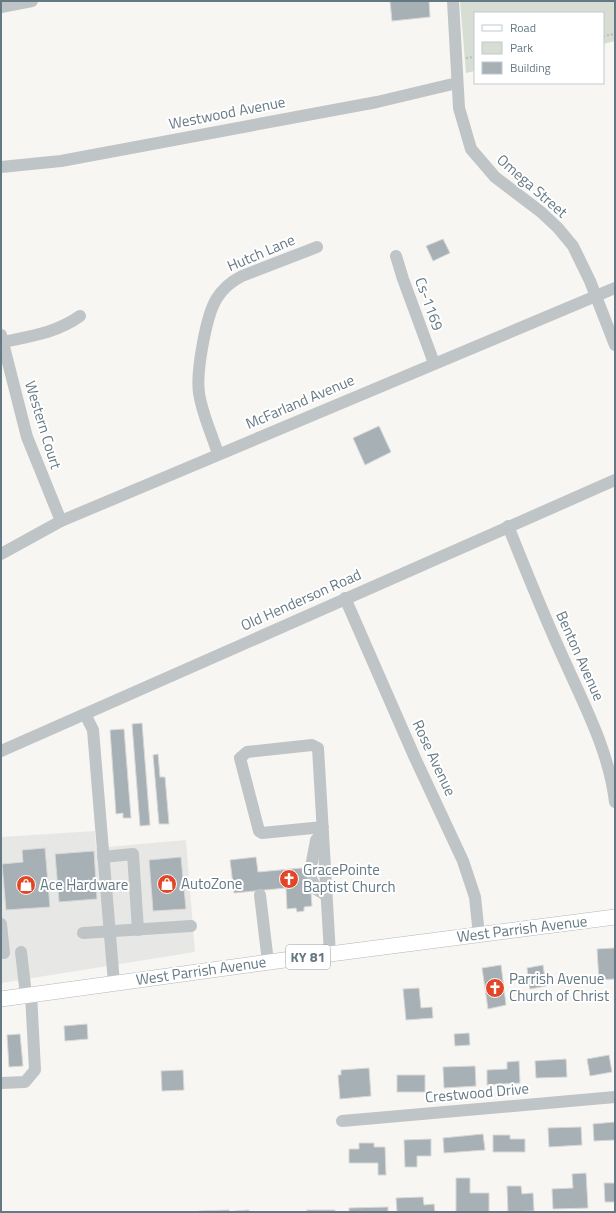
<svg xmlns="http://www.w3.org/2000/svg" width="616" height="1213" viewBox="0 0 616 1213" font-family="'Titillium Web',sans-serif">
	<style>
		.built { fill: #e7e8e6 }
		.green { fill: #d8ddd4 }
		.building { fill: #a6b0b5; stroke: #d8d8d6 }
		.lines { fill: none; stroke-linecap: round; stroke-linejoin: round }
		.major-casing { stroke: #b3b8bb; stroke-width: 16 }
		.path { stroke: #b9bdbf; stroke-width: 2; stroke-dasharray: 2 2; stroke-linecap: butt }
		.minor { stroke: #bfc4c7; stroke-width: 12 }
		.major { stroke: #fff; stroke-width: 15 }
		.labels { text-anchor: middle; stroke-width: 4; stroke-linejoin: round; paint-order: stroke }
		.shield { fill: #fff; stroke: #93a1a9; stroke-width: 1 }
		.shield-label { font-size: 14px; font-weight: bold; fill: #657984 }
		.street-label { font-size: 15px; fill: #657984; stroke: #fff }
		.poi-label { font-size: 15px; fill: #657984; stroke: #fff; text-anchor: start }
	</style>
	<rect width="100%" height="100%" fill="#f7f6f3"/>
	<polygon class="built" points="95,831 96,848 186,840 195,952 1,983 1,837"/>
	<polygon class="green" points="460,1 615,1 615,41 603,44 603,13 475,13 475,71 466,73"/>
	<g class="building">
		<polygon points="390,1 429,1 430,17 392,21"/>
		<polygon points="443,239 450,253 433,261 426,246"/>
		<polygon points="379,426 391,452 365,465 353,438"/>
		<polygon points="142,723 150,825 140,826 132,724"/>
		<polygon points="124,729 131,818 123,818 123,813 116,814 110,730"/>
		<polygon points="158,754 160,777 165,777 169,824 159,824 153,755"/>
		<polygon points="45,848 50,907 6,910 2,864 23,862 22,850"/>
		<polygon points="94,851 97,899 59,902 55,854"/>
		<polygon points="181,857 186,909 153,911 149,860"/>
		<polygon points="256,857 258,872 313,867 314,880 310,881 312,906 304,907 304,911 297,912 296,908 287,909 286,888 234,893 230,860"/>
		<polygon points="615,948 615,979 599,980 597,949"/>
		<polygon points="501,965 506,1005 488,1009 482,968"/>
		<polygon points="543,965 546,986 530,989 527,968"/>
		<polygon points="419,988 421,1008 432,1007 433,1018 406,1020 403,989"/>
		<polygon points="87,1024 88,1039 65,1041 64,1026"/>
		<polygon points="469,1033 470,1045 455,1046 454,1034"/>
		<polygon points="20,1034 23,1066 9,1067 7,1035"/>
		<polygon points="609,1055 612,1072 590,1076 587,1059"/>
		<polygon points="566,1059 567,1077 536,1078 535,1061"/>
		<polygon points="519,1061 520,1083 487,1085 487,1070 507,1069 507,1062"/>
		<polygon points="475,1066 476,1086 444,1088 443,1067"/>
		<polygon points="369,1068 371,1096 340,1099 338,1075 341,1075 341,1070"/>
		<polygon points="183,1070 184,1090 162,1091 161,1071"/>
		<rect x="397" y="1075" width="28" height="17"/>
		<polygon points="615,1122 615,1140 594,1141 593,1124"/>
		<polygon points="581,1127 582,1145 549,1147 548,1128"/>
		<polygon points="483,1134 485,1150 444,1153 443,1138"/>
		<polygon points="493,1135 510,1135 510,1139 525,1139 525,1152 493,1152"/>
		<polygon points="431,1139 431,1156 417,1156 417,1167 405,1167 404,1140"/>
		<polygon points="359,1143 374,1143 374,1147 385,1147 386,1175 378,1175 378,1163 349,1163 349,1149 359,1149"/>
		<polygon points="586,1173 588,1208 553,1209 552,1189 573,1188 572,1174"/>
		<polygon points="456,1178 470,1178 470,1193 489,1193 489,1212 456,1212"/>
		<polygon points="604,1183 615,1183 615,1202 605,1202"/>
		<polygon points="507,1186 521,1186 522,1194 533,1193 534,1211 508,1212"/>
		<polygon points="423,1197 424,1205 434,1204 435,1212 397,1212 396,1198"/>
		<polygon points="388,1207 388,1212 349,1212 349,1208"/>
		<polygon points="229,1210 229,1212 199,1212 199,1211"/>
		<polygon points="249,1210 249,1212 235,1212 235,1211"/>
		<rect x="307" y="1210" width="28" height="2"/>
	</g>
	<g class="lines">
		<g class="major-casing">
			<polyline id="major" points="1,999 299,958 615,917"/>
		</g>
		<g class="path">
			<polyline points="603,36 615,34"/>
			<polyline points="466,58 475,57"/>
		</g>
		<g class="minor">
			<polyline points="453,1 459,108 471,149 495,177 541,212 558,228 573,246 590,281 615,345"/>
			<polyline points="1,7 32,1"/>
			<polyline points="1,167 61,161 377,102 457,83"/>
			<polyline points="396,256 403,279 434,363"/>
			<polyline points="1,335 27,437 61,521"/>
			<path d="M3,342C31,336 56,333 80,316"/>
			<path d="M218,454C212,434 202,414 199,393C196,372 206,315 217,298C224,287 232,281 242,276L317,247"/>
			<path d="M508,526C527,573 545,619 566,664C586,709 609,752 615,802"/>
			<polyline points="1,554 61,521 615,288"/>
			<polyline points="345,598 415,758 463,861 475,897 479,935"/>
			<polyline points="85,714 93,730 114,983"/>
			<polyline points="1,751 615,480"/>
			<polyline points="323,827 262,833 259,831 240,758 247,752 312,745 318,748 330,954"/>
			<polyline points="103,857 133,854 138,930"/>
			<polyline points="311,867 316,840 323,833"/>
			<polyline points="312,880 316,889 326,895"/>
			<polyline points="260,895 268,962"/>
			<polyline points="1,924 4,953"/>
			<polyline points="83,933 191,926"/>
			<polyline points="21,952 26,995"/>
			<polyline points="1,1083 25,1082 35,1070 31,994"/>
			<polyline points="342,1121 615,1097"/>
		</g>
		<use href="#major" class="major"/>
	</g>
	<defs>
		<g id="church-disc" transform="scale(1)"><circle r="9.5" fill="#e34626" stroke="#fff"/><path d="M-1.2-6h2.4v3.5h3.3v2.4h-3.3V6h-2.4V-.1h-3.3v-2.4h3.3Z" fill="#fff"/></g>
		<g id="shop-disc" transform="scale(1)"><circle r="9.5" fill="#e34626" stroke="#fff"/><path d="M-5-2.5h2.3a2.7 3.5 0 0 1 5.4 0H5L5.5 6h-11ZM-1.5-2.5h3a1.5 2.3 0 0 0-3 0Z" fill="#fff"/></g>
	</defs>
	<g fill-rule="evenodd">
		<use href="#church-disc" x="289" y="879"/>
		<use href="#shop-disc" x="167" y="884"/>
		<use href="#shop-disc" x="26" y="885"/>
		<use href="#church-disc" x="495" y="988"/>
	</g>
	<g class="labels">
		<rect class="shield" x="286" y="945" width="44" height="24" rx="3"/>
		<g class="shield-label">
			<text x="308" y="962">KY 81</text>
		</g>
		<g class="street-label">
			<text transform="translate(227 113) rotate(-11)" y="5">Westwood Avenue</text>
			<text transform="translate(532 186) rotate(41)" y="5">Omega Street</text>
			<text transform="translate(261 253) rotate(-23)" y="5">Hutch Lane</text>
			<text transform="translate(429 304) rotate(70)" y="5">Cs-1169</text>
			<text transform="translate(300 402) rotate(-23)" y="5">McFarland Avenue</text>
			<text transform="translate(43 425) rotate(73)" y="5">Western Court</text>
			<text transform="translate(301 600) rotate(-24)" y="5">Old Henderson Road</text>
			<text transform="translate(580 656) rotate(66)" y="5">Benton Avenue</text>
			<text transform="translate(434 758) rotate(65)" y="5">Rose Avenue</text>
			<text transform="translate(522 929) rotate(-7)" y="5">West Parrish Avenue</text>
			<text transform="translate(201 971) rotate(-8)" y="5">West Parrish Avenue</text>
			<text transform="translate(477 1093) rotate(-5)" y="5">Crestwood Drive</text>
		</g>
		<g class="poi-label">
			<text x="303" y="875">GracePointe<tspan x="303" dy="17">Baptist Church</tspan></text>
			<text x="181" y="889">AutoZone</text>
			<text x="40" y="890">Ace Hardware</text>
			<text x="509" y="984">Parrish Avenue<tspan x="509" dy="17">Church of Christ</tspan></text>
		</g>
	</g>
	<rect width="616" height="1213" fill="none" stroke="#657984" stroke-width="4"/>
	<rect x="474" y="12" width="130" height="72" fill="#ffffff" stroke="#c1c9ce"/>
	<rect x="482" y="25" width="20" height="6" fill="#ffffff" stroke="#c1c9ce"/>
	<text x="510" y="32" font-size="12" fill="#657984">Road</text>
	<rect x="482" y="42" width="20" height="12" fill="#d8ddd4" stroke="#c1c9ce"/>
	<text x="510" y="52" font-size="12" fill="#657984">Park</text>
	<rect x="482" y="62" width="20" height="12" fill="#a6b0b5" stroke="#c1c9ce"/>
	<text x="510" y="72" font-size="12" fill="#657984">Building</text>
</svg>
